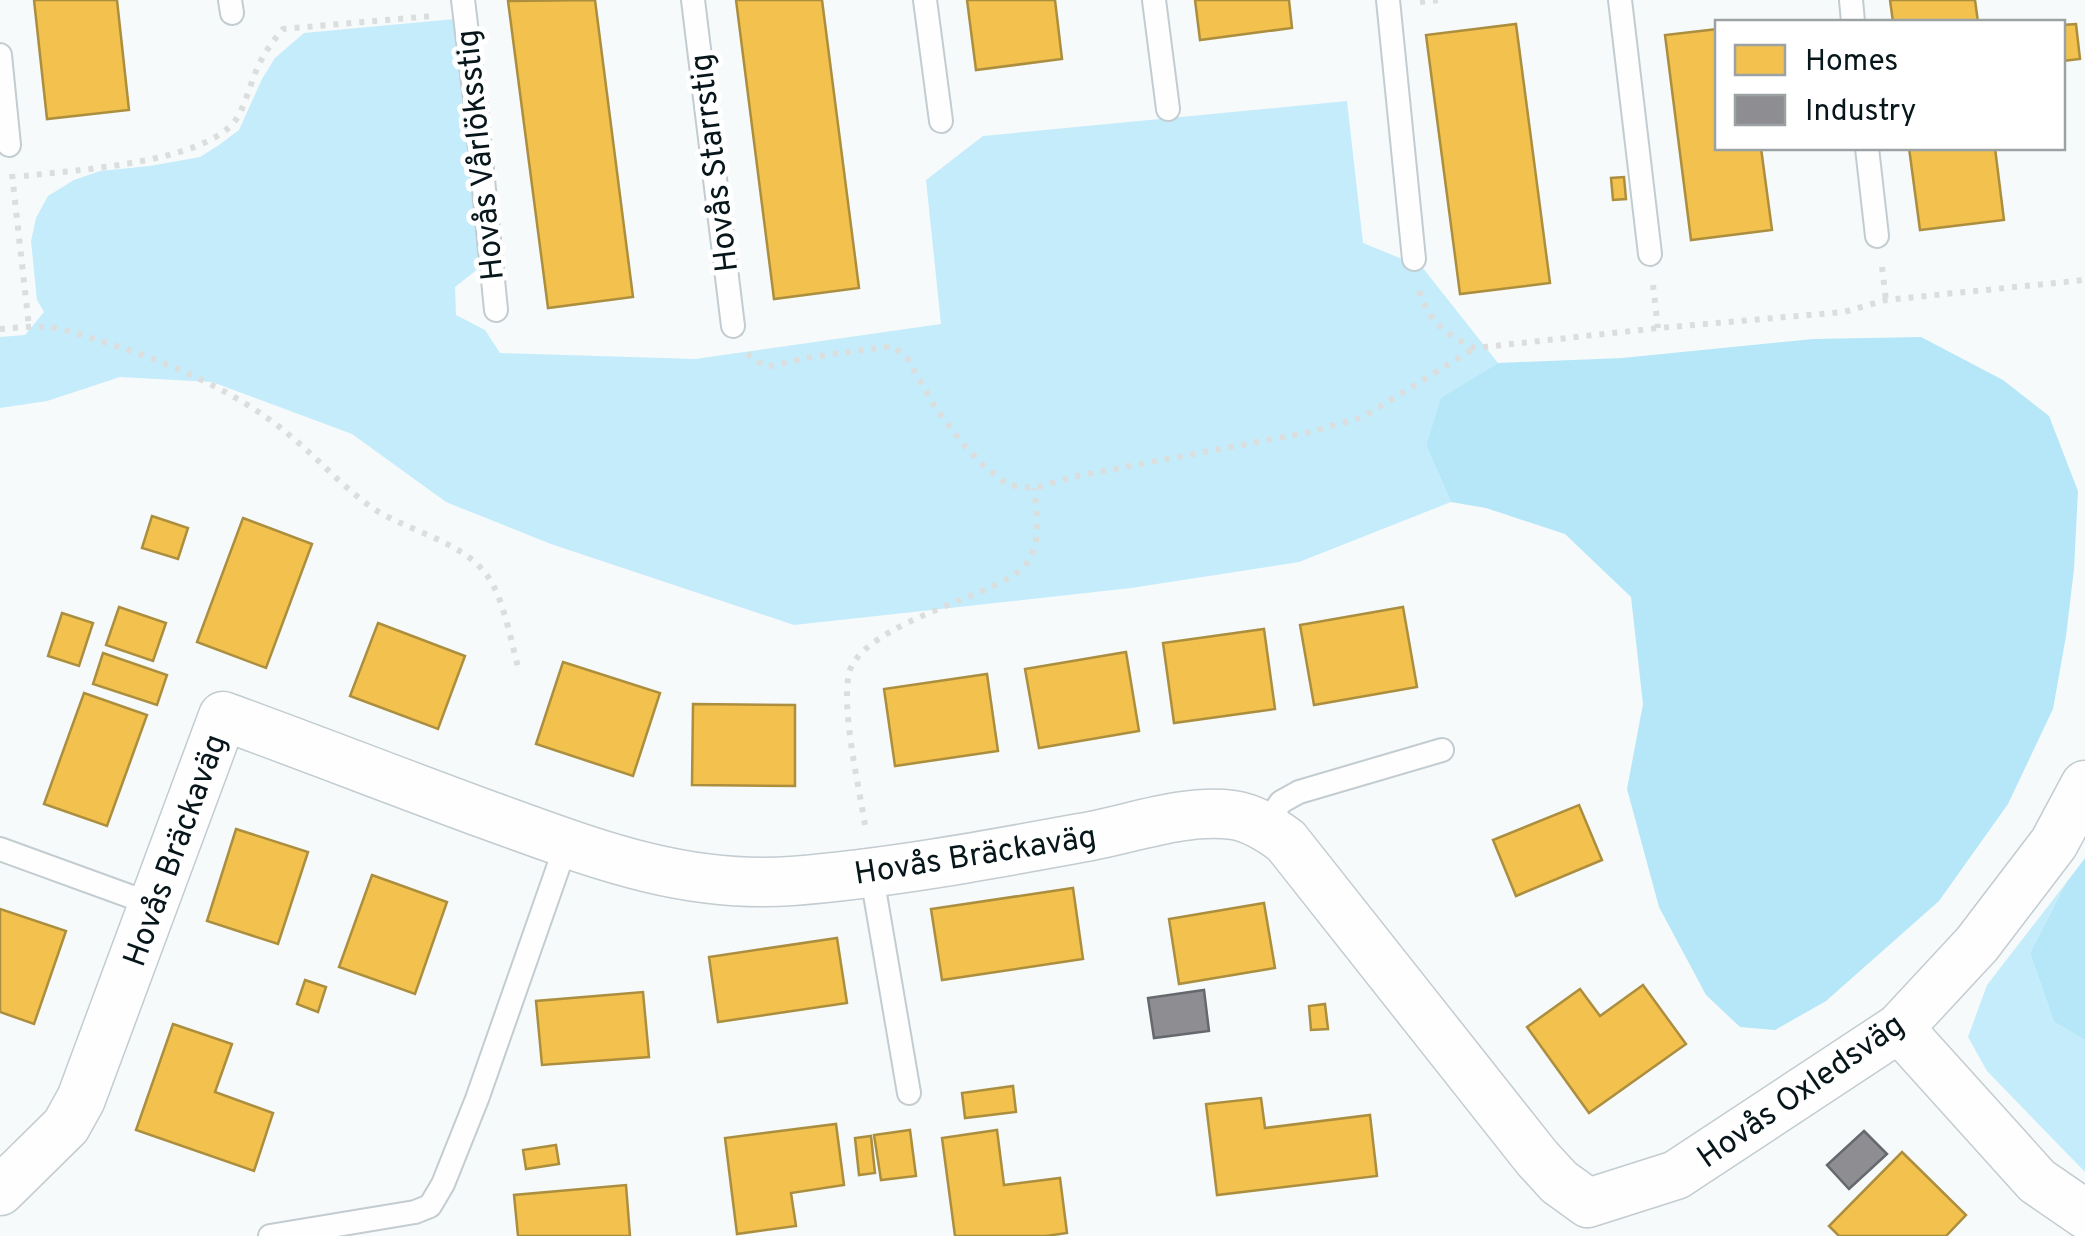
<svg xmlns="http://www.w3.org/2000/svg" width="2085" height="1236" viewBox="0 0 2085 1236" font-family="Overpass,sans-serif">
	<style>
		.green { fill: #c4ecfb }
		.forest { fill: #b5e7f8 }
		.homes { fill: #f2c14e; stroke: #ac8e3f; stroke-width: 2.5 }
		.industry { fill: #8d8d92; stroke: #65696e; stroke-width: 2.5 }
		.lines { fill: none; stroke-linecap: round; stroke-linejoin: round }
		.service-casing { stroke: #c3ccd0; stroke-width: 26 }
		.minor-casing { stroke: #c3ccd0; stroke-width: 51 }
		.path { stroke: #dcdede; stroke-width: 6; stroke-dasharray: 5 8; stroke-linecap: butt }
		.service { stroke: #fefefe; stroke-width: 22 }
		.minor { stroke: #fefefe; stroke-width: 48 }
		.labels { text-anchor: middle; stroke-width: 10; stroke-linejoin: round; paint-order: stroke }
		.street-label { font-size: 32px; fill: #07161b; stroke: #fff }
	</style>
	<rect width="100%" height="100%" fill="#f6fafb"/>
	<g class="green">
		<polygon points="455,19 482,258 479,268 455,287 456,315 485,330 500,353 695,359 941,324 926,180 983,136 1347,101 1363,243 1422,267 1498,363 1441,399 1426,445 1451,502 1299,562 1131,588 794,625 551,544 446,502 352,434 212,382 120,377 47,401 0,408 0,337 25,335 44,312 37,300 31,241 36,218 48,196 74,180 100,171 150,166 200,157 219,145 239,130 262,79 275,58 304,33"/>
		<polygon points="2066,883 2030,953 2054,1022 2085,1040 2085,1172 1987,1071 1968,1037 1987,985"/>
	</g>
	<g class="forest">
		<polygon points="1921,337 2003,380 2049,416 2078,491 2074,569 2066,636 2053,709 2008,804 1939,901 1826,1001 1775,1030 1740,1027 1706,995 1659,907 1627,789 1643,704 1631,597 1565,534 1486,508 1451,502 1426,445 1441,398 1498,363 1622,358 1813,339"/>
		<polygon points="2085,858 2085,1040 2054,1022 2030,953 2066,883"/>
	</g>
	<g class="homes">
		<polygon points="34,0 117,0 129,110 47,119"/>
		<polygon points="595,0 633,297 548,308 508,1"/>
		<polygon points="736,0 822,0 859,288 774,299"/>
		<polygon points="967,0 1055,0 1062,59 976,70"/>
		<polygon points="1195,0 1289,0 1292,28 1200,40"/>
		<polygon points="1890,0 1975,0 1978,22 1893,22"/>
		<polygon points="1516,24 1550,283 1460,294 1426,35"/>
		<polygon points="2076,24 2080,59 2062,61 2062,25"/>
		<polygon points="1718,29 1718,148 1761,148 1772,230 1691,240 1665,35"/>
		<polygon points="1909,148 1995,148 2004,220 1920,230"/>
		<polygon points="1624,177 1626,199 1613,200 1611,178"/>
		<polygon points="152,516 188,528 178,559 142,548"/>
		<polygon points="243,518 312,544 266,668 197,642"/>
		<polygon points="119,607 166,623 153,661 106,645"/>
		<polygon points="1403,607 1417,687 1314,705 1300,625"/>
		<polygon points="62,613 93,623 79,666 48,656"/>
		<polygon points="378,623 465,656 438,729 350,696"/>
		<polygon points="1264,629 1275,709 1174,723 1163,643"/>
		<polygon points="1126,652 1139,731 1039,748 1025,669"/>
		<polygon points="103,653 167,675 157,705 93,684"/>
		<polygon points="563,662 660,693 633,776 536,744"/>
		<polygon points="987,674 998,751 895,766 884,689"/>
		<polygon points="84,693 147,715 107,826 44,804"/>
		<polygon points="693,704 795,705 795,786 692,785"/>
		<polygon points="1579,805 1602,860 1516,896 1493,840"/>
		<polygon points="236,829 308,852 278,944 207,921"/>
		<polygon points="372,875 447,902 415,994 339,967"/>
		<polygon points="1073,888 1083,959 942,980 931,909"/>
		<polygon points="1264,903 1275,968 1179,984 1169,919"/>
		<polygon points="0,909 66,931 34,1024 0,1012"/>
		<polygon points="837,938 847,1003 718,1022 709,957"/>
		<polygon points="305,980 326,987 318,1012 297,1004"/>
		<polygon points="1643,985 1686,1044 1589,1113 1527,1027 1580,989 1600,1016"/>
		<polygon points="643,992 649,1057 542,1065 536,1001"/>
		<polygon points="1325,1004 1328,1029 1311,1030 1309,1006"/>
		<polygon points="173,1024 232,1044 215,1092 273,1113 254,1171 136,1130"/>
		<polygon points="1013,1086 1016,1112 965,1118 962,1093"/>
		<polygon points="1261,1098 1265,1128 1370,1115 1377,1176 1217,1195 1206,1104"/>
		<polygon points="836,1124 844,1185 791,1193 796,1226 737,1234 725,1138"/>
		<polygon points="910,1130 916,1176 881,1180 874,1135"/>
		<polygon points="997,1130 1004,1185 1060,1178 1067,1233 1046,1236 955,1236 942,1138"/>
		<polygon points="871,1136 875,1173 859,1175 855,1138"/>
		<polygon points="556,1145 559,1164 526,1169 523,1150"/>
		<polygon points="1902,1152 1966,1215 1946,1236 1839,1236 1829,1226"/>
		<polygon points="626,1185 630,1236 518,1236 514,1195"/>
	</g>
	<g class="industry">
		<polygon points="1204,990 1209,1031 1154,1038 1148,998"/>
		<polygon points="1864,1131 1887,1154 1849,1189 1827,1165"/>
	</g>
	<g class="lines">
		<g class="service-casing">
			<g id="service">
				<polyline points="230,0 232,13"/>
				<polyline points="463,0 475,99 496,310"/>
				<polyline points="693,0 733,326"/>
				<polyline points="925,0 941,121"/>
				<polyline points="1154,0 1168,109"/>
				<polyline points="1388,0 1414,259"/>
				<polyline points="1620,0 1650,254"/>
				<polyline points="1851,0 1853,22"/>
				<polyline points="0,55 9,145"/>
				<polyline points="1867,148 1877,236"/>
				<polyline points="1265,825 1281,802 1299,792 1442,750"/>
				<polyline points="0,849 154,905"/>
				<polyline points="871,871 909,1093"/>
				<polyline points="270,1236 415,1212 430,1206 443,1184 477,1099 566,845"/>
			</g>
		</g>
		<g class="minor-casing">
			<g id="minor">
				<polyline points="1899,1028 2037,1181 2085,1214"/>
				<path d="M0,1191L66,1126L81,1099L223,716C311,748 398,782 485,814C588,851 680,889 792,881C892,873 993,854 1091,836C1137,827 1186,809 1233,815C1253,818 1270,829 1286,841L1537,1158L1559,1182L1588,1203L1676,1175L1899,1028L1977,944L2054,843L2085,785"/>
			</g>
		</g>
		<g class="path">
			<polyline points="1420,2 1442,0"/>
			<polyline points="12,174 29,327"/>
			<path d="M24,176C75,170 208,163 237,118C244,107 247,94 252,82C259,61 269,45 283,29L432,16"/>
			<polyline points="1882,267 1886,300"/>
			<polyline points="1653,285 1658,328"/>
			<path d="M1419,291C1429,322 1446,335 1475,348L1659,328L1844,312L1886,300L2085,280"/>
			<path d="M0,329C15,328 31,326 46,327C64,328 81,335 97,340C162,359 237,391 288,434C318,458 342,487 374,509C408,531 461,541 486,574C503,595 511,641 518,667"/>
			<polyline points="747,354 766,367 812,357 892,346 907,358 935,407 962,443 985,467 1008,485 1034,488 1077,476 1310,432 1363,417 1475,348"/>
			<path d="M865,825C859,786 841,710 849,673C859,633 953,605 989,588C1002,582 1019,574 1027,563C1042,541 1037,513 1034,488"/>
		</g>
		<use href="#service" class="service"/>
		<use href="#minor" class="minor"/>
	</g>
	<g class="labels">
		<g class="street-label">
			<text transform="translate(479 155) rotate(-96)" y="11">Hovås Vårlöksstig</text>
			<text transform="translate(713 163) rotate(-97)" y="11">Hovås Starrstig</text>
			<text transform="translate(174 850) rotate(-70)" y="11">Hovås Bräckaväg</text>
			<text transform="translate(975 854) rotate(-9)" y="11">Hovås Bräckaväg</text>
			<text transform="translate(1800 1090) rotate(-35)" y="11">Hovås Oxledsväg</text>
		</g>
	</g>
	<rect x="1715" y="20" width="350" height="130" fill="#ffffff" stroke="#9ca2a4" stroke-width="2.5"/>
	<rect x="1735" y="45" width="50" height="30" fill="#f2c14e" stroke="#9ca2a4" stroke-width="2.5"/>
	<text x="1805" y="70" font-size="30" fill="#07161b">Homes</text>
	<rect x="1735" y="95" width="50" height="30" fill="#8d8d92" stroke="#9ca2a4" stroke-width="2.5"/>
	<text x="1805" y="120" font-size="30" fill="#07161b">Industry</text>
</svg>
